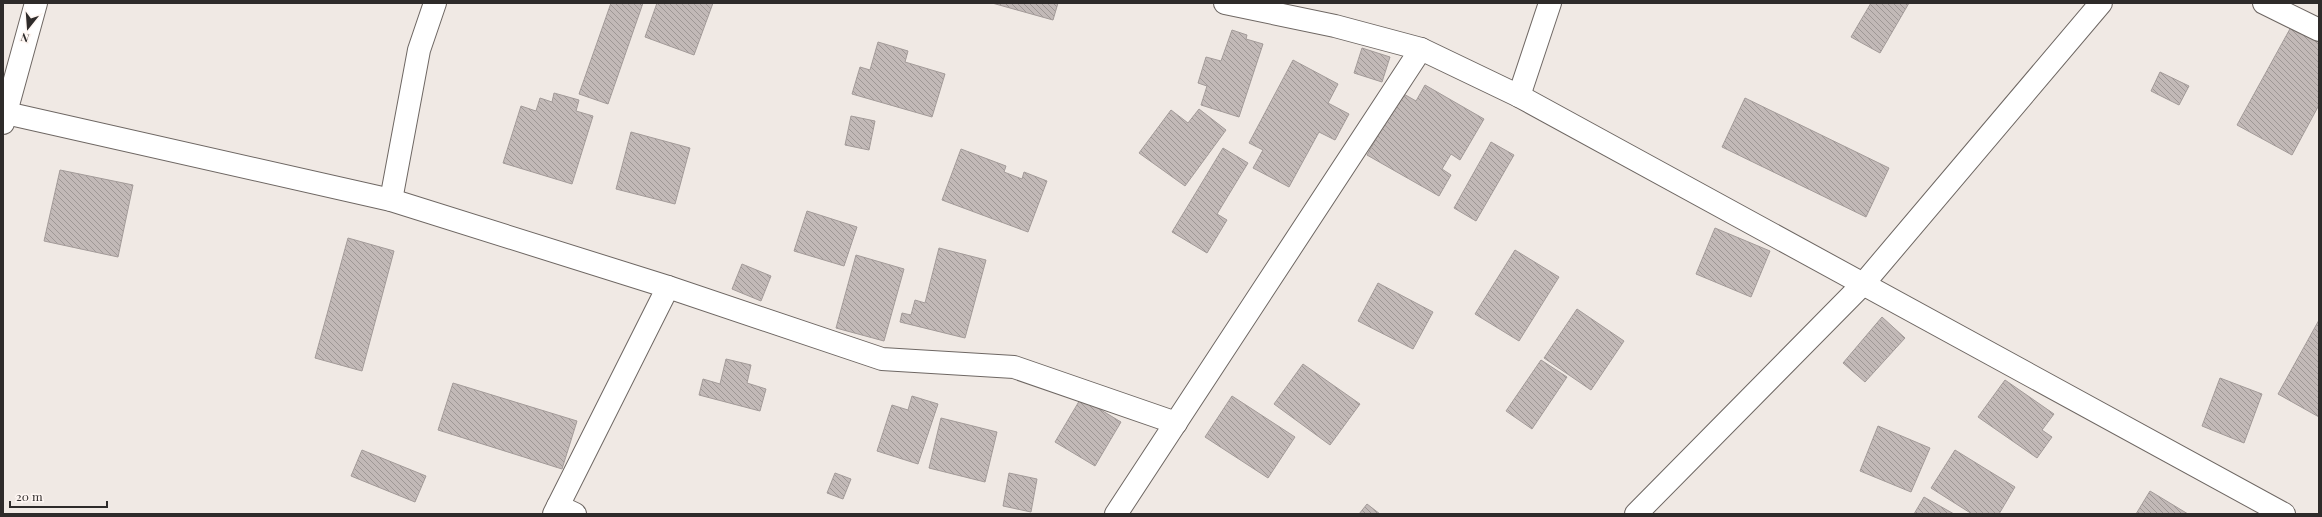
<svg xmlns="http://www.w3.org/2000/svg" width="2322" height="517" viewBox="0 0 2322 517" font-family="'Playfair Display',serif">
	<style>
		.building { fill: url(#building-back-hatch); stroke: #a39b99 }
		.lines { fill: none; stroke-linecap: round; stroke-linejoin: round }
		.minor-casing { stroke: #6e6763; stroke-width: 24 }
		.minor { stroke: #fff; stroke-width: 22 }
	</style>
	<defs>
		<pattern id="building-back-hatch" width="6" height="6" patternUnits="userSpaceOnUse"><rect width="6" height="6" fill="#c2b9b7"/><path d="M-1 5l2 2M0 0l6 6M5-1l2 2" fill="none" stroke="#9e9795"/></pattern>
	</defs>
	<rect width="100%" height="100%" fill="#f0e9e4"/>
	<g class="building">
		<polygon points="611,3 643,3 608,104 579,94"/>
		<polygon points="657,3 713,3 694,55 645,37"/>
		<polygon points="992,3 1058,3 1053,20"/>
		<polygon points="1871,3 1909,3 1880,53 1851,37"/>
		<polygon points="2291,27 2319,42 2319,105 2292,155 2237,125"/>
		<polygon points="1232,30 1247,35 1246,39 1263,44 1239,117 1201,105 1207,86 1198,83 1206,57 1221,61"/>
		<polygon points="878,42 908,51 905,62 945,74 932,117 852,94 860,67 870,70"/>
		<polygon points="1362,48 1390,57 1382,82 1354,73"/>
		<polygon points="1293,60 1338,84 1328,103 1349,114 1335,140 1319,132 1289,187 1253,168 1263,150 1249,143"/>
		<polygon points="2160,72 2189,86 2179,105 2151,91"/>
		<polygon points="1425,85 1484,119 1460,160 1451,154 1442,169 1451,175 1439,196 1367,155 1402,93 1416,101"/>
		<polygon points="554,93 579,100 576,111 593,116 572,184 503,163 521,106 536,111 540,98 552,102"/>
		<polygon points="1745,98 1889,168 1866,217 1722,147"/>
		<polygon points="1199,109 1226,130 1185,186 1139,153 1171,110 1188,123"/>
		<polygon points="851,116 875,121 869,150 845,145"/>
		<polygon points="631,132 690,148 675,204 616,189"/>
		<polygon points="1491,142 1514,155 1476,221 1454,208"/>
		<polygon points="1223,148 1248,163 1217,214 1227,220 1207,253 1172,232"/>
		<polygon points="961,149 1006,166 1004,172 1022,179 1024,172 1047,181 1028,232 942,200"/>
		<polygon points="60,170 133,185 118,257 44,241"/>
		<polygon points="807,211 857,227 844,266 794,251"/>
		<polygon points="1715,228 1770,251 1751,297 1696,274"/>
		<polygon points="348,238 394,251 362,371 315,358"/>
		<polygon points="939,248 986,260 965,338 900,322 902,313 911,315 915,300 925,303"/>
		<polygon points="1515,250 1559,277 1519,341 1475,314"/>
		<polygon points="856,255 904,269 884,341 836,328"/>
		<polygon points="742,264 771,276 761,301 732,289"/>
		<polygon points="1378,283 1433,312 1413,349 1358,321"/>
		<polygon points="1577,309 1624,341 1591,390 1544,358"/>
		<polygon points="1882,317 1905,338 1865,382 1843,363"/>
		<polygon points="2319,320 2319,417 2278,394"/>
		<polygon points="726,359 751,365 747,383 766,389 760,411 699,395 703,379 720,384"/>
		<polygon points="1541,360 1567,377 1532,429 1506,411"/>
		<polygon points="1303,364 1360,404 1330,445 1274,404"/>
		<polygon points="2220,378 2262,394 2244,443 2202,426"/>
		<polygon points="2005,380 2054,414 2042,430 2052,437 2037,458 1978,417"/>
		<polygon points="453,383 577,421 562,469 438,430"/>
		<polygon points="912,396 938,404 918,464 877,451 892,405 908,410"/>
		<polygon points="1232,396 1295,437 1268,478 1205,437"/>
		<polygon points="1081,398 1121,422 1095,466 1055,442"/>
		<polygon points="941,418 997,432 985,482 929,468"/>
		<polygon points="1878,426 1930,448 1911,492 1860,471"/>
		<polygon points="362,450 426,476 415,502 351,476"/>
		<polygon points="1955,450 2015,487 1999,514 1972,514 1931,488"/>
		<polygon points="835,473 851,479 843,499 827,493"/>
		<polygon points="1009,473 1037,479 1031,512 1003,506"/>
		<polygon points="2150,491 2188,514 2136,514"/>
		<polygon points="1924,497 1954,514 1914,514"/>
		<polygon points="1367,504 1380,514 1359,514"/>
	</g>
	<g class="lines">
		<g class="minor-casing">
			<g id="minor">
				<polyline points="1225,3 1335,26 1421,49 1519,96 2284,514"/>
				<polyline points="2264,3 2319,30"/>
				<polyline points="1519,96 1550,3"/>
				<polyline points="6,113 391,200 668,287 882,359 1014,367 1176,423"/>
				<polyline points="3,123 36,3"/>
				<polyline points="391,200 419,50 435,3"/>
				<polyline points="558,506 575,514"/>
				<polyline points="554,514 668,287"/>
				<polyline points="1116,514 1421,49"/>
				<polyline points="1636,514 1864,283 2101,3"/>
			</g>
		</g>
		<use href="#minor" class="minor"/>
	</g>
	<rect width="2322" height="517" fill="none" stroke="#2e2b2a" stroke-width="8"/>
	<g transform="translate(28 28) rotate(197)" stroke="#fef6f2" stroke-width="3" paint-order="stroke">
	<path d="M0-3L7 15L0 10L-7 15Z" fill="#2e2b2a"/>
	<text y="-6" font-size="11" font-weight="bold" text-anchor="middle" fill="#2e2b2a">N</text>
	</g>
	<path d="M10 501v6h97v-6" fill="none" stroke="#2e2b2a" stroke-width="2"/>
	<text x="16" y="501" font-size="12" fill="#2e2b2a" stroke="#fef6f2" stroke-width="3" paint-order="stroke">20 m</text>
</svg>
